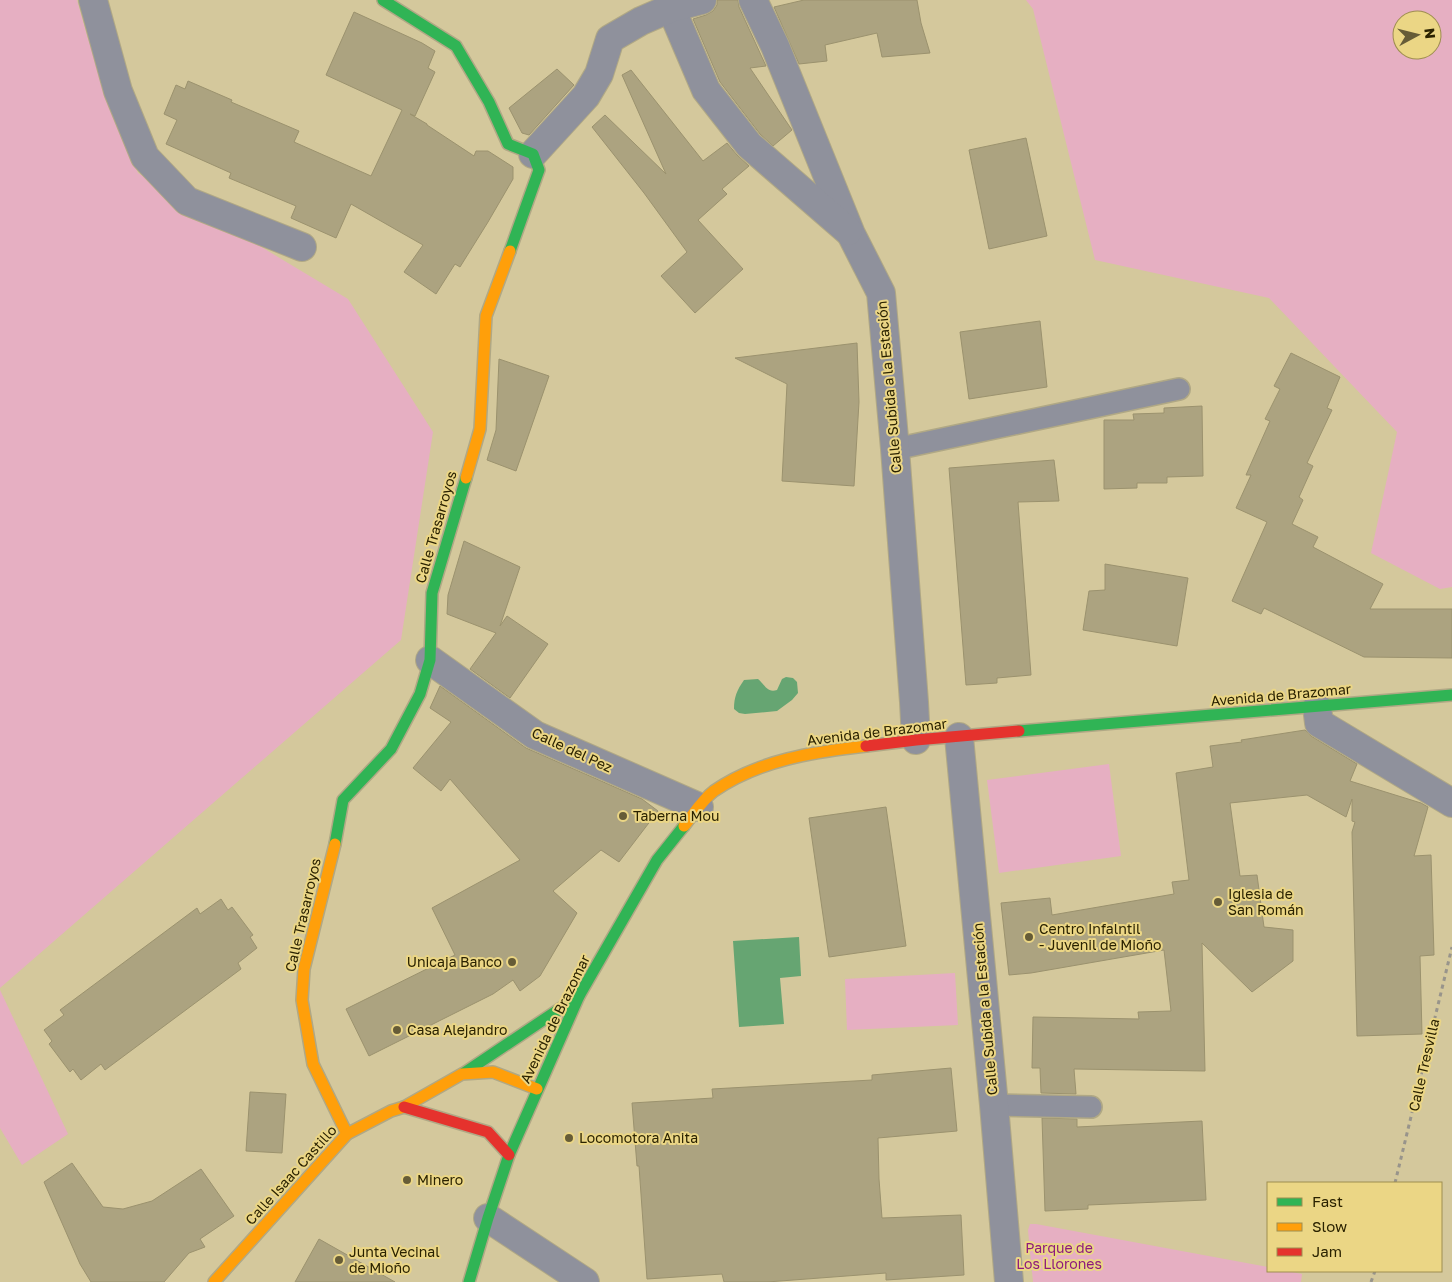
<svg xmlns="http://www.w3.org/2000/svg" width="1452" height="1282" viewBox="0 0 1452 1282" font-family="'Golos Text',sans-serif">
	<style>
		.green { fill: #e6afc2; fill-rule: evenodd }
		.water { fill: #66a572 }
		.building { fill: #aca380; stroke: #9b926e }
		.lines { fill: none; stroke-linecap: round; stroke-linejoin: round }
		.lane-casing { stroke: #b0a885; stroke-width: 24 }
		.street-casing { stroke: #b0a885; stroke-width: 30 }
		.fast-casing { stroke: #b0a885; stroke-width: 14 }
		.slow-casing { stroke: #b0a885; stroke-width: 14 }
		.jam-casing { stroke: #b0a885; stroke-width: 14 }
		.path { stroke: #98948b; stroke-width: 3; stroke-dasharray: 4 4; stroke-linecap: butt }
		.lane { stroke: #8f919c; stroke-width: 21 }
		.street { stroke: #8f919c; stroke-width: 28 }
		.fast { stroke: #30b455; stroke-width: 11 }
		.slow { stroke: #ff9f0a; stroke-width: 11 }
		.jam { stroke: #e5322d; stroke-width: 11 }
		.poi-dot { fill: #665c37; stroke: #ebd685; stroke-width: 2 }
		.labels { text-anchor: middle; stroke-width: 4; stroke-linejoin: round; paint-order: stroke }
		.street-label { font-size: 14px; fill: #2a2200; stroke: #ebd685 }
		.poi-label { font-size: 14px; fill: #2a2200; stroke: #ebd685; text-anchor: start }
		.park-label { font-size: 14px; fill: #8d197d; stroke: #ebd685 }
	</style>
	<rect width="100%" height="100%" fill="#d4c89c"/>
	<g class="green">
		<polygon points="0,0 77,0 88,39 138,173 348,299 433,432 401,640 0,988"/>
		<path d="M1026,0H1452V587L1440,589L1371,553L1397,432L1269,298L1095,260L1033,9ZM1402,20H1432V50H1402Z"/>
		<polygon points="1109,764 1121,856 999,873 987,780"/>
		<polygon points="955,973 958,1025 847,1030 845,979"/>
		<polygon points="0,990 68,1134 22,1165 0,1128"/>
		<polygon points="1030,1224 1036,1224 1268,1267 1268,1271 1287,1271 1302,1274 1301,1282 1033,1282 1028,1230"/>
	</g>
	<g class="water">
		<path d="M786,677L793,678L797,682L798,693L792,700L777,711L745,714L739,713L734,709C734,697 737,690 744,680L758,679C765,685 767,693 777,690L782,679Z"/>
		<polygon points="799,937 801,976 780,978 784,1024 739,1027 733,941"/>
	</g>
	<g class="building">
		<polygon points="717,0 738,0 739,7 766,66 750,68 792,130 773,146 760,134 720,82 693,19 706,15 713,11 717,5"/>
		<polygon points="804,0 917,0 921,23 930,53 882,57 877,33 825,45 827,61 799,64 774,7"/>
		<polygon points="354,12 422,43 435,51 428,68 435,72 415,116 410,114 427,124 427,125 474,156 476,151 488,151 513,167 513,179 488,222 460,267 455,264 436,294 404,272 423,245 351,204 336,238 291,218 296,206 229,178 231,173 166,144 177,120 164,114 176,85 185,89 188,81 232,100 231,102 299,131 294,142 371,176 402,110 326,75"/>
		<polygon points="557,69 574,85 529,135 522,133 509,108"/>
		<polygon points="631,70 703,161 727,143 737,155 749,166 722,189 727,194 698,220 743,269 695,313 661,276 687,252 644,193 592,127 605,115 666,174 622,75"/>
		<polygon points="1026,138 1047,236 989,249 969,150"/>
		<polygon points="1040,321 1047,387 969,399 960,332"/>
		<polygon points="857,343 859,402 854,486 782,481 787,384 735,358"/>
		<polygon points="1291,353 1340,377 1327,408 1332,410 1307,463 1313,466 1299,497 1303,500 1292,524 1318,537 1313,547 1383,584 1370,609 1452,609 1452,658 1364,657 1264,608 1261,614 1232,601 1267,522 1236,508 1251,475 1246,475 1270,421 1265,419 1280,389 1274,386"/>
		<polygon points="499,359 549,376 516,471 487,460 496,430"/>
		<polygon points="1202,406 1203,476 1167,477 1167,483 1137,483 1137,488 1104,489 1104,420 1134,420 1133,414 1164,413 1164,408"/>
		<polygon points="1054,460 1059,501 1018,502 1031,675 997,678 997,683 966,685 949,468"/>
		<polygon points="464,541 520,567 500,626 507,616 548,644 510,698 470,669 496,633 447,614 448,595"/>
		<polygon points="1105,564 1188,578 1177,646 1083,630 1089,591 1105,590"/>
		<polygon points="440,686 526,748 642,799 658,811 619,862 601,850 553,891 577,913 540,976 520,991 513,980 493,994 369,1056 346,1009 455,955 432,908 520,860 450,779 441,791 413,768 451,722 430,708"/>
		<polygon points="1305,730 1311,736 1357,764 1350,781 1421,803 1428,807 1414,856 1431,855 1434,955 1420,956 1422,1034 1357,1036 1352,832 1355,822 1352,821 1352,799 1346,817 1307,795 1230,803 1240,876 1257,875 1264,927 1293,930 1293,961 1252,992 1202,943 1205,1071 1074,1069 1076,1094 1041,1093 1040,1068 1032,1068 1033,1017 1139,1019 1138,1012 1171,1011 1164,950 1031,973 1009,975 1001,903 1050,898 1052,915 1174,894 1172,882 1189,880 1176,773 1213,767 1210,746 1242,742 1241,740"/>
		<polygon points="886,807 906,946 829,957 809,818"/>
		<polygon points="221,899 228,910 232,907 253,935 250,937 257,948 238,963 241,969 105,1070 101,1064 81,1080 73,1069 70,1072 49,1044 52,1041 44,1030 64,1015 60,1010 197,908 200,914"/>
		<polygon points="951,1068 957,1131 878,1138 879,1179 882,1218 961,1215 964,1275 886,1280 886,1273 767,1282 724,1282 722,1274 647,1279 639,1166 637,1166 632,1103 713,1098 712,1089 872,1080 872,1075"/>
		<polygon points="250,1092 286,1094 282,1153 246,1151"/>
		<polygon points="1042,1118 1077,1119 1077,1127 1202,1121 1206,1200 1088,1205 1088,1209 1045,1211"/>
		<polygon points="72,1163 103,1207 123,1209 152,1201 201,1169 234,1216 200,1239 205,1247 189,1253 164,1282 91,1282 80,1264 44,1182"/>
		<polygon points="319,1239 395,1282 295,1282"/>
	</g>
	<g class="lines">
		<g class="lane-casing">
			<g id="lane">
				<polyline points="895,449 1179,389"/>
				<polyline points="994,1105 1091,1107"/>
			</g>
		</g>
		<g class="street-casing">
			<g id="street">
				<polyline points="93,0 118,91 145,157 187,201 302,247"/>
				<polyline points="753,0 775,46 851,234 881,293 895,449 914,702 916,740"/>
				<polyline points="671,8 706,90 749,145 848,231"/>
				<polyline points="533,154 586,96 599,74 610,39 641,21 671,8 702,0"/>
				<polyline points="430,660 535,735 699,807"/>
				<polyline points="1317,707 1319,723 1452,803"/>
				<polyline points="959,737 994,1105 1009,1282"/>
				<polyline points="488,1218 585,1282"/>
			</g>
		</g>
		<g class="fast-casing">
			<g id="fast">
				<polyline points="383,0 456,46 489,102 508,144 533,154 539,170 510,251"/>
				<polyline points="1019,731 1452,695"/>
				<polyline points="335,844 343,800 391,749 420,694 430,660 432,593 466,478"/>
				<polyline points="464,1073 579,996"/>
				<polyline points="469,1282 488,1218 509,1155 579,996 657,860 684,826"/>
			</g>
		</g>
		<g class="slow-casing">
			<g id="slow">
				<polyline points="466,478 480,429 486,316 510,251"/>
				<path d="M684,826C693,815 702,800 714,791C759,760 813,752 866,746"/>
				<polyline points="335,844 304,969 302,1000 313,1064 347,1134"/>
				<polyline points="214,1282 347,1134 391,1111 404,1107 462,1074 493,1072 537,1089"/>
			</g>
		</g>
		<g class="jam-casing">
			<g id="jam">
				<polyline points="866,746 916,740 1019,731"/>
				<polyline points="404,1107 488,1132 509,1155"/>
			</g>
		</g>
		<g class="path">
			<polyline points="1395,1183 1452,947"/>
			<polyline points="1371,1282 1375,1271"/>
		</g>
		<use href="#lane" class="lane"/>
		<use href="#street" class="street"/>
		<use href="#fast" class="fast"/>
		<use href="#slow" class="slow"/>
		<use href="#jam" class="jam"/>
	</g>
	<g class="poi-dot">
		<circle cx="623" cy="816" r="5"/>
		<circle cx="1218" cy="902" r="5"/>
		<circle cx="1029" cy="937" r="5"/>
		<circle cx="512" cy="962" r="5"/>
		<circle cx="397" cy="1030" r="5"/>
		<circle cx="569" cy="1138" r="5"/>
		<circle cx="407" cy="1180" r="5"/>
		<circle cx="339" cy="1260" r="5"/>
	</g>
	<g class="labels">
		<g class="street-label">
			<text transform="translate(889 387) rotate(-95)" y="5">Calle Subida a la Estación</text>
			<text transform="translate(436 527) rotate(-74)" y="5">Calle Trasarroyos</text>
			<text transform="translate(1281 695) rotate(-5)" y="5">Avenida de Brazomar</text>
			<text transform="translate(877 732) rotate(-7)" y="5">Avenida de Brazomar</text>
			<text transform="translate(572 750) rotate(25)" y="5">Calle del Pez</text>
			<text transform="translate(303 915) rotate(-77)" y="5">Calle Trasarroyos</text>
			<text transform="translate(985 1009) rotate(-95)" y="5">Calle Subida a la Estación</text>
			<text transform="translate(555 1019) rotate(-64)" y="5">Avenida de Brazomar</text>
			<text transform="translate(1424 1065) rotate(-77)" y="5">Calle Tresvilla</text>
			<text transform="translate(291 1175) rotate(-48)" y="5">Calle Isaac Castillo</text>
		</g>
		<g class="poi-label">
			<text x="633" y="821">Taberna Mou</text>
			<text x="1228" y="899">Iglesia de<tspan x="1228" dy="16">San Román</tspan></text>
			<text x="1039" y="934">Centro Infalntil<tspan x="1039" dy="16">- Juvenil de Mioño</tspan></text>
			<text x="502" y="967" text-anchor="end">Unicaja Banco</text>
			<text x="407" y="1035">Casa Alejandro</text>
			<text x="579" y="1143">Locomotora Anita</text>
			<text x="417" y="1185">Minero</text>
			<text x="349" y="1257">Junta Vecinal<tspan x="349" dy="16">de Mioño</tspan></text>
		</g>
		<g class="park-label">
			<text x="1059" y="1253">Parque de<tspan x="1059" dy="16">Los Llorones</tspan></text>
		</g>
	</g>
	<rect x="1267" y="1182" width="175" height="90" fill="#ebd685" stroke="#9e8e50"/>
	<rect x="1277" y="1198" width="25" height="8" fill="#30b455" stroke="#9e8e50"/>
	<text x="1312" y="1207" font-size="15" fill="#2a2200">Fast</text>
	<rect x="1277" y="1223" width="25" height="8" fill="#ff9f0a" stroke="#9e8e50"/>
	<text x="1312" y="1232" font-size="15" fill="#2a2200">Slow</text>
	<rect x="1277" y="1248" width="25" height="8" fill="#e5322d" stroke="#9e8e50"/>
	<text x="1312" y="1257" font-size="15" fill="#2a2200">Jam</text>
	<g transform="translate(1417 35) rotate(83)"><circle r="24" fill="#ebd685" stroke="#9e8e50"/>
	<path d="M0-4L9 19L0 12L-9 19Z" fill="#665c37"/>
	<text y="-8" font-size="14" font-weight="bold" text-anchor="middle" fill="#2a2200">N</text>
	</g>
</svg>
